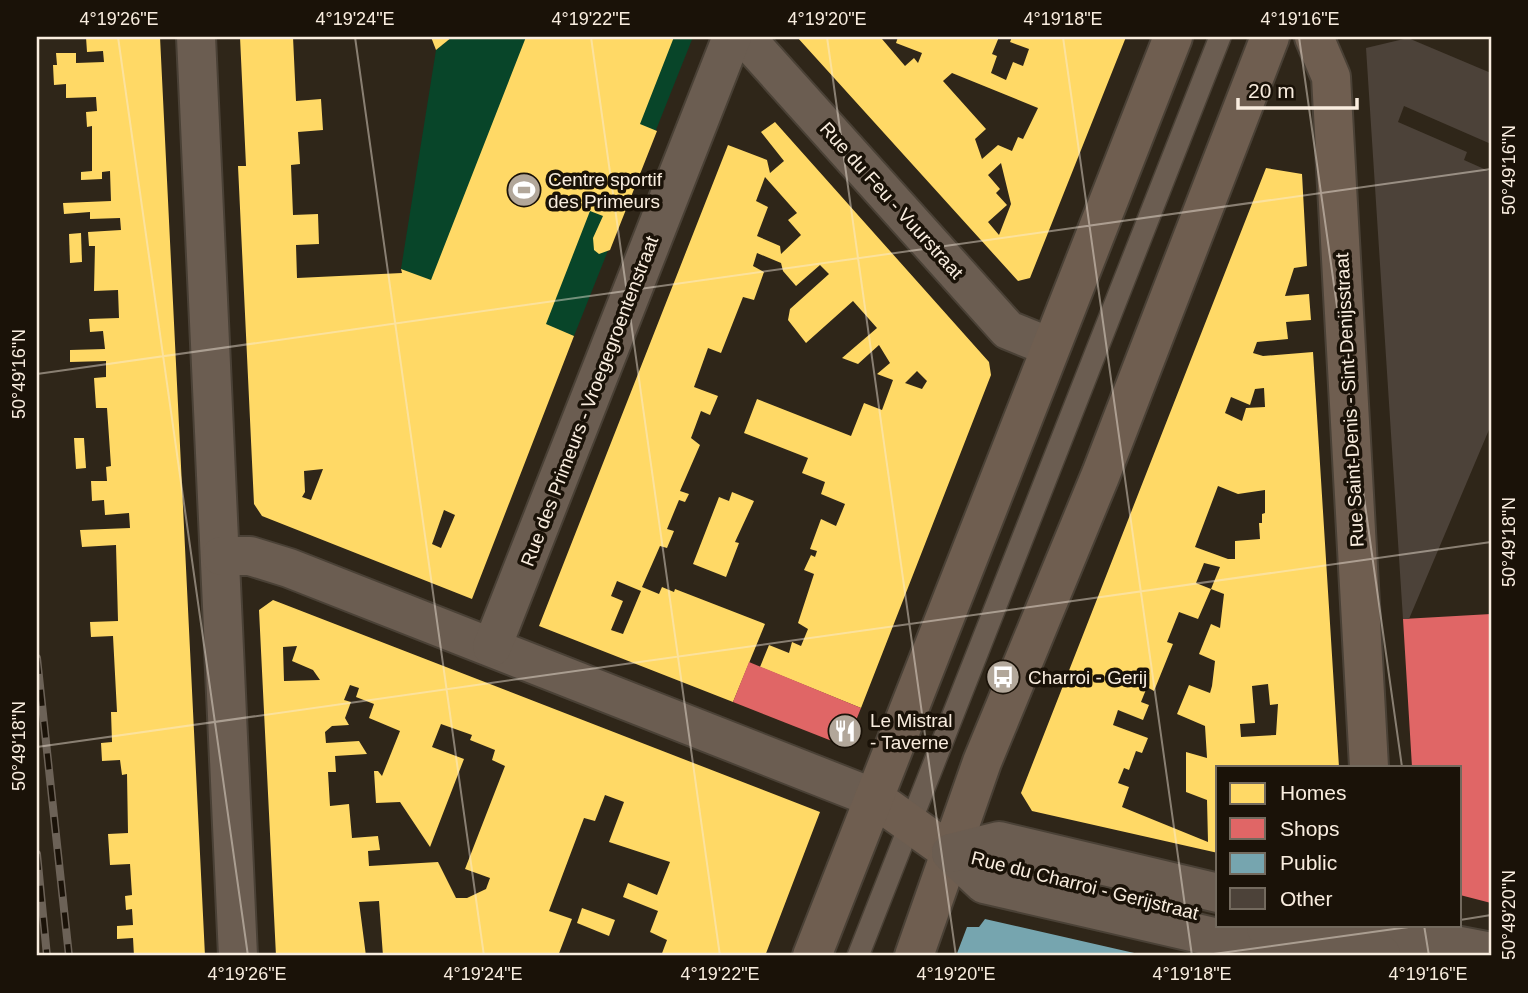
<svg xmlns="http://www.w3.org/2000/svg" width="1528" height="993" viewBox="0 0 1528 993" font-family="Helvetica,sans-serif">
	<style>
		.green { fill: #084529 }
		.homes { fill: #ffd966; fill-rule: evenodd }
		.shops { fill: #e06666 }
		.public { fill: #76a5af }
		.building { fill: #4c4239 }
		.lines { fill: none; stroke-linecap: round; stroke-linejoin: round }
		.lane-casing { stroke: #4a4136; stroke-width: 24 }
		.street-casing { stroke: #4a4136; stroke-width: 42 }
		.secondary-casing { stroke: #4a4136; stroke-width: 42 }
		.primary-casing { stroke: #4a4136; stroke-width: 42 }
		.lane { stroke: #6b5d51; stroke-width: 21 }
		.street { stroke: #6b5d51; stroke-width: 38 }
		.secondary { stroke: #6f5e50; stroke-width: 38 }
		.primary { stroke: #6b5d51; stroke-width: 38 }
		.rail-casing { stroke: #6c6257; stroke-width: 8 }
		.rail { stroke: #1a1208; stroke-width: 5; stroke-dasharray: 16; stroke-linecap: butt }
		.ticks { fill: none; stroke: #f9eddf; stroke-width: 2; stroke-opacity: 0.45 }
		.labels { text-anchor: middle; stroke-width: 7; stroke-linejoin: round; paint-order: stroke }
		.poi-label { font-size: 19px; fill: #f9eddf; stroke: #1a1208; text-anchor: start }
		.street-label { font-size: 19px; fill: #f9eddf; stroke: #1a1208 }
		.neatline { fill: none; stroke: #f9eddf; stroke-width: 2.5 }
		.ticks-label { font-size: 18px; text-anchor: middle; fill: #f9eddf }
	</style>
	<rect width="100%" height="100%" fill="#2f2619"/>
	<polygon class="green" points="452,37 693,37 574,336 401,269 436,50"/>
	<g class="homes">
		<polygon points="86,37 160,37 205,956 134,956 133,938 117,939 117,926 133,925 132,909 126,910 125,896 132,895 130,864 110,865 108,834 128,833 127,774 122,775 120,760 102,761 101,743 112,742 111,712 117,712 113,636 91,637 90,622 118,621 116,545 82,547 80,530 130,528 129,513 105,515 104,500 92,501 91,481 107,481 106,467 111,466 107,408 96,408 94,378 106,377 106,361 70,362 70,350 105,349 103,331 90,332 89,319 119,318 118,290 94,291 95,246 89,246 88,232 121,230 120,218 90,219 90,212 64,214 63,203 111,201 110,171 102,172 102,179 81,180 81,172 92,171 92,126 87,127 86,112 97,111 96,97 66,98 66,84 54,85 53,65 57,65 56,53 76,53 76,63 104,62 103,51 87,52"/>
		<path d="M240,37H293L296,101L321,99L323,130L298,132L300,164L291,165L293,215L318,214L319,244L296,245L297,278L402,273L401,269L431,280L526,37H674L640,124L657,131L610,250L599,254L594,250L593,238L603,216L590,211L546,324L574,336L472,599L262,516L254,504L238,166H246ZM323,469L311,500L302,497L305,492L304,471ZM444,510L455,515L441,548L432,544Z"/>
		<polygon points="431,37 452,37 436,50"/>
		<path d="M797,37H885L882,39L905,66L914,58L918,63L922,53L896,43L898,37H999L992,54L997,56L991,73L1006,80L1013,62L1023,66L1029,49L1010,42L1012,37H1126L1030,278L1018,281ZM952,73L1038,108L1023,139L1018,137L1012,151L998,145L982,159L975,139L986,129L943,81ZM1001,163L1011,204L999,235L988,222L1007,205L996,193L1000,189L988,175Z"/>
		<path d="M775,122L989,362L991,375L861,708L760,667L769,645L789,653L792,642L801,646L808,629L798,623L814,574L804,570L811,555L815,557L817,551L810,549L821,519L836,526L845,504L821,494L825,482L802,473L808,458L744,433L757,399L851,436L864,403L882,410L893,380L877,374L890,363L879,345L858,364L842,358L877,328L853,301L806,343L788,320L790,309L829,274L820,265L796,286L783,271L781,263L757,253L753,266L764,272L754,300L743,297L721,353L708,348L694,387L718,396L710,415L701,411L691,438L700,445L680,491L689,494L685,502L679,500L667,529L674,531L667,548L660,546L642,587L659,594L662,587L674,592L675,589L765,624L733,702L539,626L728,145L767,160L770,173L784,161L761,132ZM765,177L797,213L788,220L801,235L781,254L780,246L757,236L768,207L756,201ZM917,371L927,381L922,389L905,383ZM617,581L641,591L623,634L611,630L623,601L611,596Z"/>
		<path d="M1266,168L1302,174L1307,266L1294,268L1285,296L1309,294L1311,320L1286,322L1288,339L1257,342L1253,353L1263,356L1313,352L1339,767H1218V853L1032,811L1021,793ZM1264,388L1265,407L1246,408L1242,421L1225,413L1231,397L1250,405L1255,389ZM1218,486L1238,494L1265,490V513L1262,514V523H1259L1260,539L1235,541V559H1228L1195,547ZM1204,563L1220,567L1211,589L1224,594L1220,628L1211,624L1199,654L1215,661L1212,686L1210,693L1189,685L1177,714L1205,726L1207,758L1186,752V792L1207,800L1208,842L1122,807L1129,787L1118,783L1124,768L1129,770L1136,751L1142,753L1148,738L1113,725L1118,710L1143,720L1149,705L1141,702L1147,687L1154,691L1173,644L1167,642L1179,612L1198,619L1211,589L1196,583ZM1268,684L1270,705L1278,704L1276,735L1241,737L1240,724L1255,723L1252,686Z"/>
		<polygon points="81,233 82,262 70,263 69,234"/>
		<polygon points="74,438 84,438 86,468 76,469"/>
		<polygon points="732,492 754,501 735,542 739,543 726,577 693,564 719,497 729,501"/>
		<path d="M273,600L820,812L765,956H661L667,940L650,932L658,911L623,897L628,883L657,895L670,862L609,842L624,802L605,795L595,821L584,818L549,911L572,919L558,956H383L379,901L359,902L366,956H276L259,610ZM297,646L292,661L313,670L320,680L284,681L283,647ZM350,685L359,688L356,697L374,704L369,718L400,731L382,776L378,771H374L376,803L400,802L430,847L464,759L432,747L441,724L472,735L470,740L495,750L492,760L505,766L465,869L490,878L486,889L467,898H456L438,862L369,866L368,851L380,850L378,836L352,838L349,804L330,806L328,772H336L335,756L367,754L359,741L326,743L325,732L332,726L349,725L345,718L351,702L344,700Z"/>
		<polygon points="582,908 615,920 609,936 577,923"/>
	</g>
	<g class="shops">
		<polygon points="1491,614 1491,903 1460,895 1460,767 1412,767 1403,619"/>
		<polygon points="749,662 861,708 849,738 837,743 733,702"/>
	</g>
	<polygon class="public" points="985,919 1143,955 1142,956 956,956 967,927 979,927"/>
	<polygon class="building" points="1408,38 1491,73 1491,144 1404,106 1398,122 1467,152 1464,160 1491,172 1491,425 1409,619 1403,619 1366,48"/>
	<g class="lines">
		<g class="lane-casing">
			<polyline id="lane" points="858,956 1220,37"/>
		</g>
		<g class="street-casing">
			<g id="street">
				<polyline points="196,37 238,956"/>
				<polyline points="745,37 1008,330 1050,347"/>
				<polyline points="221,556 250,556 289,568 874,798"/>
				<polyline points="492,647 732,37"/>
			</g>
		</g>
		<g class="secondary-casing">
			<g id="secondary">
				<polyline points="1314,37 1331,77 1369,767"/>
				<polyline points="874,798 951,853"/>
				<polyline points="812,956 1173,37"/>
				<polyline points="914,956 982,762 1101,474 1270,37"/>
			</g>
		</g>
		<g class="primary-casing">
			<g id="primary">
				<polyline points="951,853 984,884 1296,956"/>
				<polyline points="951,853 999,841 1218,893"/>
				<polyline points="1350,925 1491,952"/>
				<polyline points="1266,928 1381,954"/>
			</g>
		</g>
		<use href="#lane" class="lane"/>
		<use href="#street" class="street"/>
		<use href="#secondary" class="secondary"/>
		<use href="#primary" class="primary"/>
		<g class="rail-casing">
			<g id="rail">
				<polyline points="37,658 69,956"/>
				<polyline points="37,854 47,956"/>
			</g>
		</g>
		<use href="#rail" class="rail"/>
	</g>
	<path class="ticks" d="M118,37L248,956M355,37L484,956M591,37L720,956M827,37L956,956M1063,37L1192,956M1299,37L1402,767M37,374L1491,169M37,747L1491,542M1460,920L1491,915M1424,925L1429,956M1199,956L1423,925"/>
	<defs>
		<g id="stadium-disc" transform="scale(1.75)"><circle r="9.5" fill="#b2a79a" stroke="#1a1208"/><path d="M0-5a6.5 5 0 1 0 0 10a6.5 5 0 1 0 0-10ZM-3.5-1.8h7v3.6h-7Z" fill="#fff"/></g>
		<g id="bus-disc" transform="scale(1.75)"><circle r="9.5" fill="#b2a79a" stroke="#1a1208"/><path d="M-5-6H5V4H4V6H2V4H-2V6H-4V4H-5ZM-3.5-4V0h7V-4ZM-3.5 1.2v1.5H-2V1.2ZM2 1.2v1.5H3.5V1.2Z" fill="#fff"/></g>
		<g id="restaurant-disc" transform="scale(1.75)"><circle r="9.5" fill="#b2a79a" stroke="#1a1208"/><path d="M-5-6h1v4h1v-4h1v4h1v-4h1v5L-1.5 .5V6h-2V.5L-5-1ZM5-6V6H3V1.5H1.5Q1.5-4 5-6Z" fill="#fff"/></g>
	</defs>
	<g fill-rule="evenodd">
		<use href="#stadium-disc" x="524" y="190"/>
		<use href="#bus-disc" x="1003" y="677"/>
		<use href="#restaurant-disc" x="845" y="731"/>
	</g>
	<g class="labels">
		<g class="poi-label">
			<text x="548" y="186">Centre sportif<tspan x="548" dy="22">des Primeurs</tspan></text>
			<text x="1028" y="684">Charroi - Gerij</text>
			<text x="870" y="727">Le Mistral<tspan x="870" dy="22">- Taverne</tspan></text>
		</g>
		<g class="street-label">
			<text transform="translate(892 200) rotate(48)" y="7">Rue du Feu - Vuurstraat</text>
			<text transform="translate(1349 400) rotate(-93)" y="7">Rue Saint-Denis - Sint-Denijsstraat</text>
			<text transform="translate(589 401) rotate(-69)" y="7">Rue des Primeurs - Vroegegroentenstraat</text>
			<text transform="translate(1085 885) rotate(14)" y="7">Rue du Charroi - Gerijstraat</text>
		</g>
	</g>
	<rect width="1528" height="993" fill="none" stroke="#1a1208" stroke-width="77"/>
	<rect x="1216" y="766" width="245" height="161" fill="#1a1208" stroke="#736a5e" stroke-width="2"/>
	<rect x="1230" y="783" width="35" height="21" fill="#ffd966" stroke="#736a5e" stroke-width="2"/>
	<text x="1280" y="800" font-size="21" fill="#f9eddf">Homes</text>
	<rect x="1230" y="818" width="35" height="21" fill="#e06666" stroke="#736a5e" stroke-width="2"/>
	<text x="1280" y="836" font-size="21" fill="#f9eddf">Shops</text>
	<rect x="1230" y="853" width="35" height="21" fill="#76a5af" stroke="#736a5e" stroke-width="2"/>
	<text x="1280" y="870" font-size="21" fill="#f9eddf">Public</text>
	<rect x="1230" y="888" width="35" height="21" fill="#4c4239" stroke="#736a5e" stroke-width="2"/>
	<text x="1280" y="906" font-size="21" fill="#f9eddf">Other</text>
	<path d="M1238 98v10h119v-10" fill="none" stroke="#f9eddf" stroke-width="3.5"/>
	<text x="1248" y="98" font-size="21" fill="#f9eddf" stroke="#1a1208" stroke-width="5" paint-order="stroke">20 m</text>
	<rect x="38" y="38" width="1452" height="916" class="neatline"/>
	<g class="ticks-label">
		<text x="119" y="25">4°19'26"E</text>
		<text x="355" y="25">4°19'24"E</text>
		<text x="591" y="25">4°19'22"E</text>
		<text x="827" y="25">4°19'20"E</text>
		<text x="1063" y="25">4°19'18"E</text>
		<text x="1300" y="25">4°19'16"E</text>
		<text transform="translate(1509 170) rotate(-90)" y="6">50°49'16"N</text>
		<text transform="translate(19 374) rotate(-90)" y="6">50°49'16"N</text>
		<text transform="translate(1509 542) rotate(-90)" y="6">50°49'18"N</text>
		<text transform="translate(19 746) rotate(-90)" y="6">50°49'18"N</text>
		<text transform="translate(1509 915) rotate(-90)" y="6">50°49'20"N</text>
		<text x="247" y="980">4°19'26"E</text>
		<text x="483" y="980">4°19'24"E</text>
		<text x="720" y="980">4°19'22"E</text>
		<text x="956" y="980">4°19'20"E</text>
		<text x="1192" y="980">4°19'18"E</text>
		<text x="1428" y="980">4°19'16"E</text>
	</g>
</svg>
